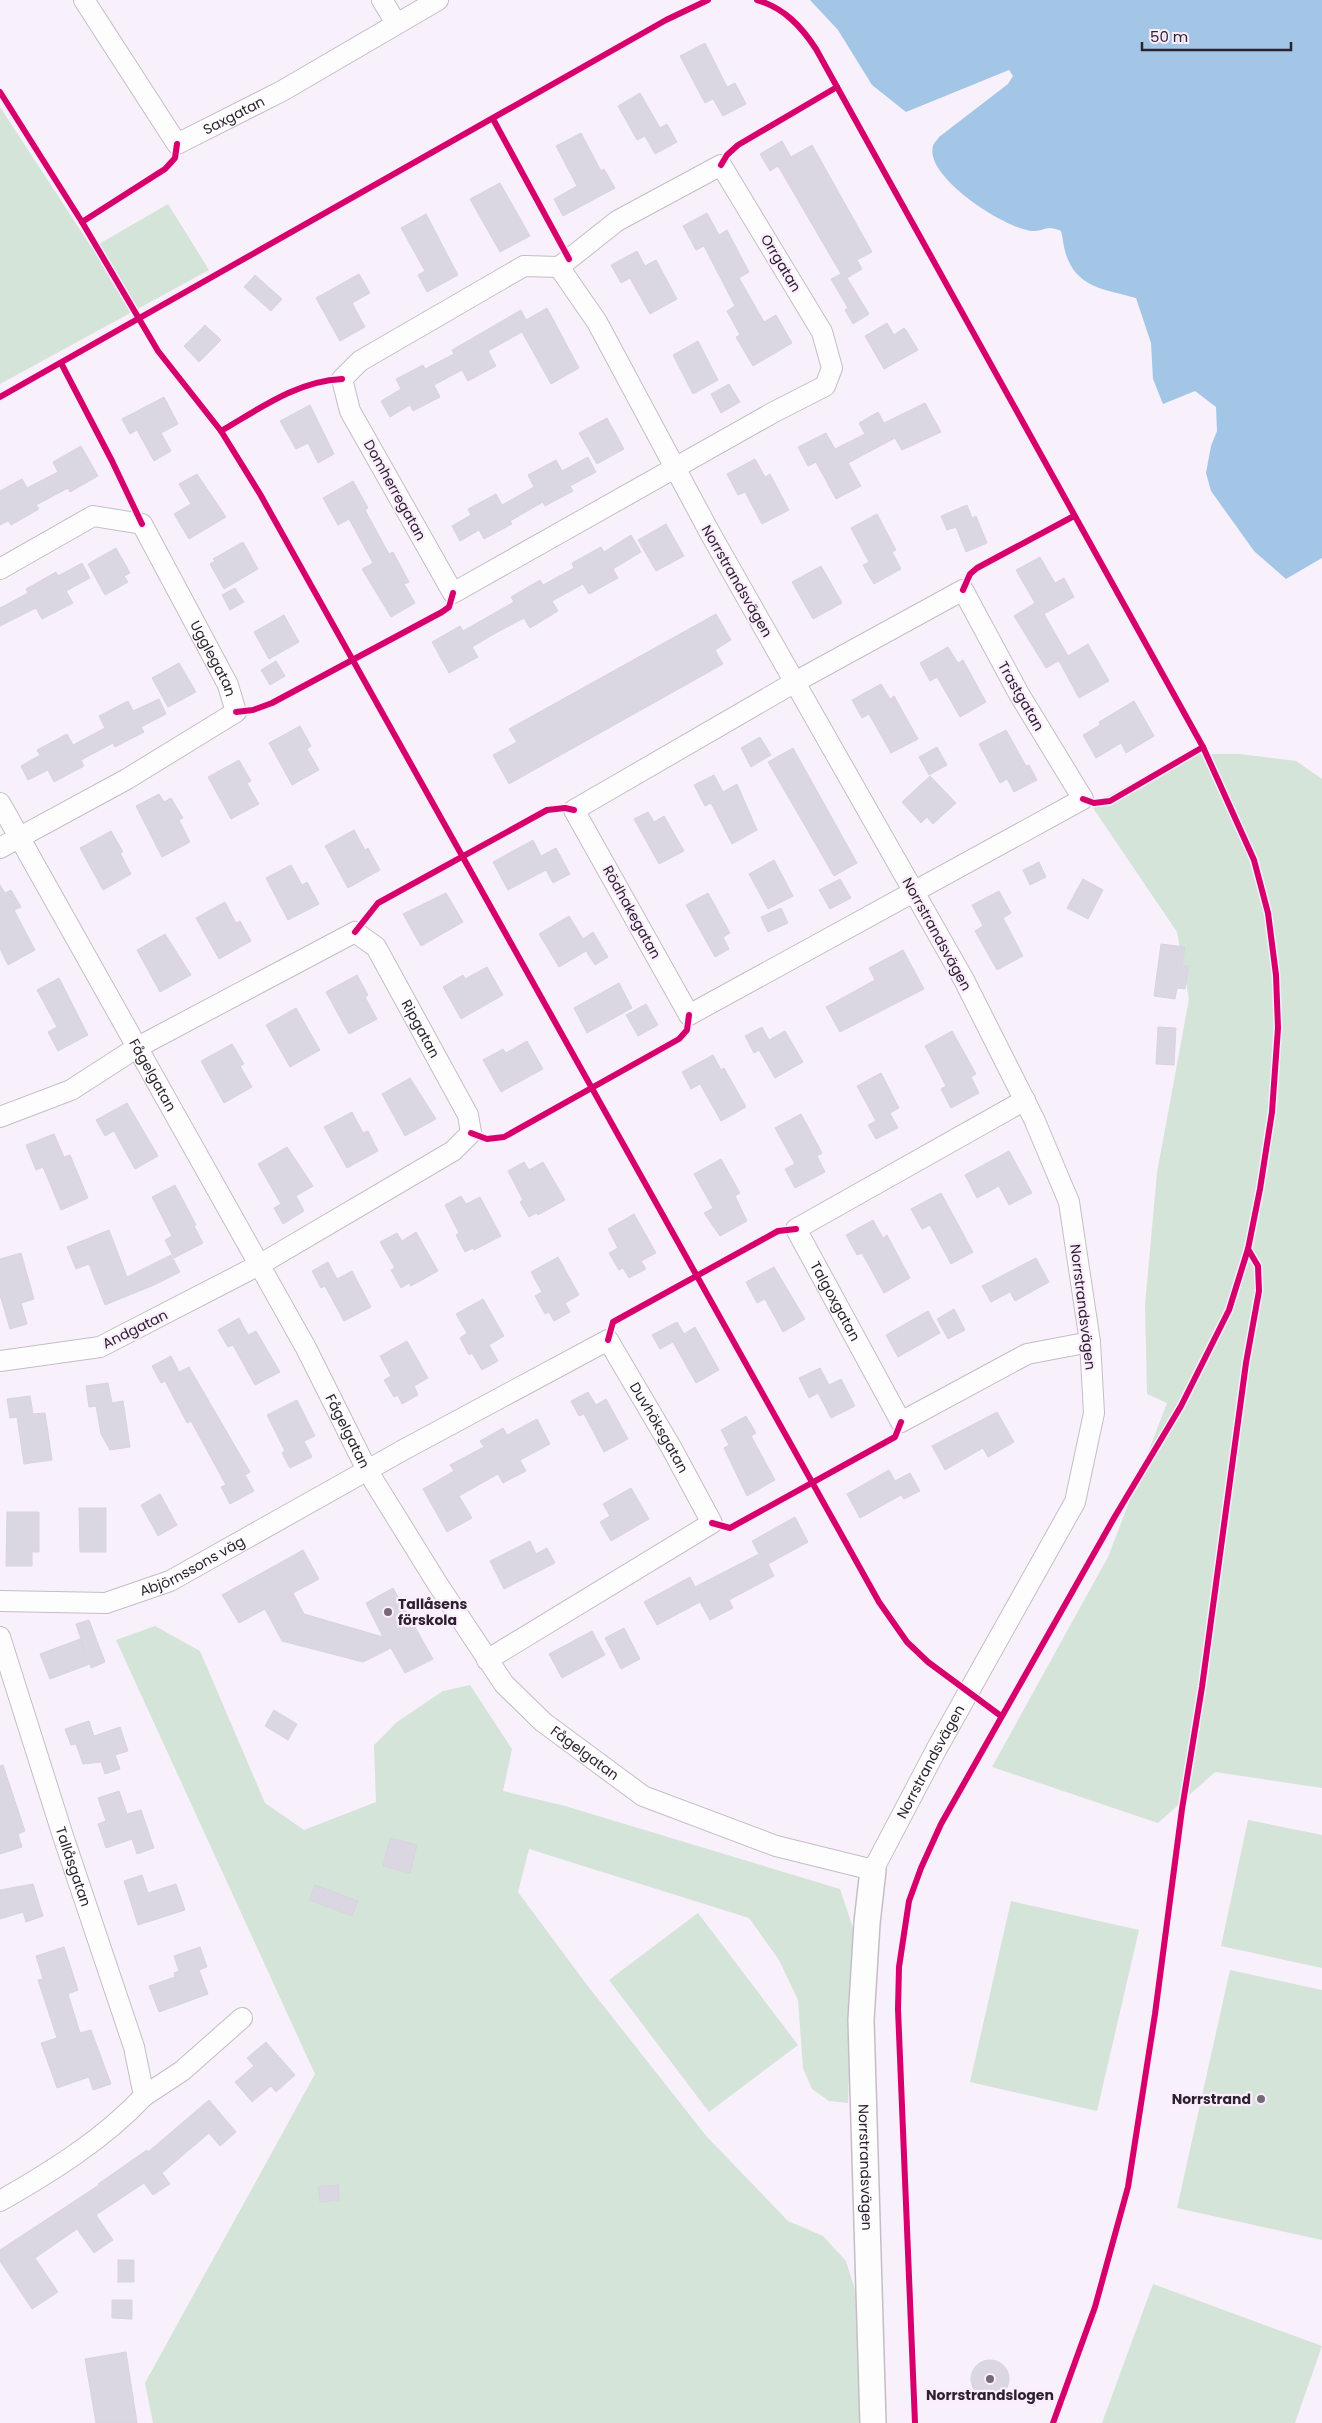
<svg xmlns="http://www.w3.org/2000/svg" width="1322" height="2423" viewBox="0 0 1322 2423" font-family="Poppins,sans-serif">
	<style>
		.green { fill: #d4e4d8 }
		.water { fill: #a3c6e6 }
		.building { fill: #dbd7e2; stroke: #d8d4df }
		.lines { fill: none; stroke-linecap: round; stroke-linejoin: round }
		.minor-casing { stroke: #c5bdc6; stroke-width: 22 }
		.tertiary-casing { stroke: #c5bdc6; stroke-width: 28 }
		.minor { stroke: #fefdfe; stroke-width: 20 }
		.tertiary { stroke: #fefdfe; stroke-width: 25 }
		.cycleway-casing { stroke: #fbecfe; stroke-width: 9 }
		.cycleway { stroke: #d6006c; stroke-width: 6 }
		.poi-dot { fill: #736a75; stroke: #fbecfe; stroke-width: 2 }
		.labels { text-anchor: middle; stroke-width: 4.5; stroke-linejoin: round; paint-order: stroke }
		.street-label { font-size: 14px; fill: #2b222d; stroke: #fbecfe }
		.poi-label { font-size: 14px; font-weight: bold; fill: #2b222d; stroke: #fbecfe; text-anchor: start }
	</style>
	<rect width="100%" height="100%" fill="#f8f0fa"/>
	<g class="green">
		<polygon points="0,107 92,248 168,204 209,270 0,384"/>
		<polygon points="1186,754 1239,754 1296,761 1322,779 1322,1788 1215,1772 1158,1823 992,1767 1108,1557 1167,1403 1147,1394 1145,1305 1157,1173 1189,999 1177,932 1091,805"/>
		<polygon points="155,1626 200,1651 265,1803 304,1830 376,1802 374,1745 397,1722 443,1691 470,1685 512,1749 503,1791 565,1806 840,1889 854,1931 848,2103 829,2101 812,2089 803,2068 798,2000 779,1960 749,1918 529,1849 518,1892 587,1985 707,2137 788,2221 823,2236 846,2261 856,2293 860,2423 153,2423 145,2383 315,2074 116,1640"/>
		<polygon points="1248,1820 1322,1835 1322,1968 1221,1946"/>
		<polygon points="1011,1901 1139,1930 1097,2111 970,2082"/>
		<polygon points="698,1913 798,2045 709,2112 609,1980"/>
		<polygon points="1230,1970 1322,1990 1322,2240 1177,2208"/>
		<polygon points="1153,2284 1322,2346 1295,2423 1102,2423"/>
	</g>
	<path class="water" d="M810,0H1322V558L1286,579L1254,551L1211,491L1206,473L1211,446L1217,431L1216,407L1195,391L1163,404L1153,379L1151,343L1136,298C1104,289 1075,288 1065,251C1063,244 1063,238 1061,231C1045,224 1045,232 1032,231C1006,229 924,177 933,146C934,143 938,139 939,137L1008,84L1013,76L1009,70L906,112L872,85L838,30Z"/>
	<g class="building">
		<polygon points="705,43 727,87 735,83 746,104 723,116 713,99 705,103 680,56"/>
		<polygon points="640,93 660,128 667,124 677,142 655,154 645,136 637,140 618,106"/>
		<polygon points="581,133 601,171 604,169 615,188 563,216 554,199 577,186 556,146"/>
		<polygon points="782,141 791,157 812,145 872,252 857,260 862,269 847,278 869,314 853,324 845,310 848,308 831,279 841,274 778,166 770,171 760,154"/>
		<polygon points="500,183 530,236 500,252 470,199"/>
		<polygon points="707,213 719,235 727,230 749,272 739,278 764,322 776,315 792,343 753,366 736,337 740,335 727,311 735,306 704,246 696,250 683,226"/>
		<polygon points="426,214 458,275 427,292 418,275 425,271 401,228"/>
		<polygon points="637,251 645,266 656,260 677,299 650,314 630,278 621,283 611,265"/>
		<polygon points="359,274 370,293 352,303 365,327 340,341 316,298"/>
		<polygon points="255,275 282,299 271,311 244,287"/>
		<polygon points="547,308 579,368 551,384 522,332 488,351 496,366 468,381 462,370 434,385 440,397 413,411 410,405 390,417 381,401 401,389 396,379 423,365 425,369 454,354 452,350 521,310 526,320"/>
		<polygon points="887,323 894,335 904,328 906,330 918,350 884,369 865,336"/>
		<polygon points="205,325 221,340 199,362 184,346"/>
		<polygon points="698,341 718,380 693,394 673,355"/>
		<polygon points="729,384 740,402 721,413 711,394"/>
		<polygon points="164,397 178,424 161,433 171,451 154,461 137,430 130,434 122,419"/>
		<polygon points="925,403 941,432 902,450 895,438 848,463 861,486 836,499 816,462 808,466 798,447 826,433 835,449 865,434 859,423 878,412 884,423"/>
		<polygon points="310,405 334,454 318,463 308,443 296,449 280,421"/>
		<polygon points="607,418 624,449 597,464 579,433"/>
		<polygon points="81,446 98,476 70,492 68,488 36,505 39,509 11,525 8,521 0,525 0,491 22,479 27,488 58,472 53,462"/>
		<polygon points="588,457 596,472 570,486 573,491 545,506 543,502 510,521 512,524 484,539 479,530 460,541 452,526 471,515 468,509 496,494 502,505 534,487 528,475 556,460 562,471"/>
		<polygon points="755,459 765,477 770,474 789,510 762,524 745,492 738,495 727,474"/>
		<polygon points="197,474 226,517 189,539 174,514 191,504 179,484"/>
		<polygon points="353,481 368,508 365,510 389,554 393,552 409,582 404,584 415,603 391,617 362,569 373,563 349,519 338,525 323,498"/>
		<polygon points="967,505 972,518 976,516 987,543 966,552 956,527 947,530 941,516"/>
		<polygon points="877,514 896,550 892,552 901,569 874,584 863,565 869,562 851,528"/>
		<polygon points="666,524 684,556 656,571 638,540"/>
		<polygon points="631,535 641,552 613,569 618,578 589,594 583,584 552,601 558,611 530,628 524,618 494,634 472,647 478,657 449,673 432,642 460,626 463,631 514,602 511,597 540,580 543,585 574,568 572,563 601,547 604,552"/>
		<polygon points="243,542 258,569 224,589 210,564 215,561 213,559"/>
		<polygon points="116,548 130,573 124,576 128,582 105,595 88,564"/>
		<polygon points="1040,557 1055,583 1064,578 1074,597 1044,614 1068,656 1088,644 1109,681 1079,698 1059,661 1062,659 1046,668 1014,616 1035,603 1016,570"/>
		<polygon points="82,563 90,578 66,591 73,603 42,619 36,608 0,626 0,608 28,593 26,589 56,572 58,576"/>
		<polygon points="821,566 842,603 813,619 792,582"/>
		<polygon points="235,588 244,602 230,610 222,595"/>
		<polygon points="716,614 731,640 715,650 723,664 509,784 493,755 517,742 509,729"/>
		<polygon points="284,615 299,642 269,659 254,632"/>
		<polygon points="948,647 958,663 963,660 986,702 960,717 937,677 930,681 920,663"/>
		<polygon points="276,661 285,676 270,685 261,670"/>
		<polygon points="179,663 196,692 168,707 152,678"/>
		<polygon points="881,684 890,699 894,696 918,739 891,753 869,714 862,718 852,700"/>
		<polygon points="159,699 166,714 141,727 144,732 115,747 113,743 81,760 84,766 54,782 48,770 28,780 21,766 40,755 37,750 67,734 73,745 105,728 99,716 128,701 133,711"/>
		<polygon points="1134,701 1154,736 1126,753 1121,743 1096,758 1083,735 1100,725 1099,722"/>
		<polygon points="300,726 311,746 307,749 319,770 292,785 269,743"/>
		<polygon points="1006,730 1026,766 1029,765 1037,780 1014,792 1007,779 1000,783 979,744"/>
		<polygon points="760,737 771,755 751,767 741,748"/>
		<polygon points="937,747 947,765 929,775 919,757"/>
		<polygon points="793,748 857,863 834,876 768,762"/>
		<polygon points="239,760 251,781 247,783 259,804 231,819 208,777"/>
		<polygon points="714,775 723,792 737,784 757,830 732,844 711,803 705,806 694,785"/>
		<polygon points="930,776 956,803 933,824 927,817 921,823 902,802"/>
		<polygon points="159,794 164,802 171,798 183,818 179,820 190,842 162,857 136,806"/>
		<polygon points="648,812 654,822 664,816 684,851 659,864 634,819"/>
		<polygon points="354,830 365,850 368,848 380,870 348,888 325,846"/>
		<polygon points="111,831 123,852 120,853 131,874 103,890 80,848"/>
		<polygon points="533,840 541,856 556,848 570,874 553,883 546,870 508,890 493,862"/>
		<polygon points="774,860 793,896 768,909 749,874"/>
		<polygon points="1039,862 1046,877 1030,885 1023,870"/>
		<polygon points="291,865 302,885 307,882 319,904 288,920 266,878"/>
		<polygon points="840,879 851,898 830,909 819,890"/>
		<polygon points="1083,879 1103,890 1088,919 1067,908"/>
		<polygon points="0,885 5,893 11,890 21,907 14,910 35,950 8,965 0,949"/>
		<polygon points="999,891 1011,913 1003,918 1023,956 997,970 975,931 983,926 972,905"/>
		<polygon points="446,893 463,922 421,946 403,914"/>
		<polygon points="708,893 730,933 723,937 729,949 715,957 686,905"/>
		<polygon points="225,902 236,923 240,921 251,941 219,959 196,918"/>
		<polygon points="781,908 788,923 768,932 761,917"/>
		<polygon points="569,916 583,939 593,932 608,957 595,965 586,951 559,967 539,934"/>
		<polygon points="165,934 191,975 160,992 137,950"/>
		<polygon points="1161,944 1185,947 1182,965 1188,966 1185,989 1177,988 1175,999 1154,996"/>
		<polygon points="903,950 924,989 840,1032 826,1007 875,980 869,968"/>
		<polygon points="487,967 503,995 461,1019 443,987 463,975 465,979"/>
		<polygon points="357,975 368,995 365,997 377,1019 349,1034 326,992"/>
		<polygon points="59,978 88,1035 58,1051 48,1032 57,1027 37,990"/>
		<polygon points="619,983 632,1008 587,1033 574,1008"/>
		<polygon points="646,1004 658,1025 638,1036 626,1015"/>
		<polygon points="296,1008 320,1050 290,1067 266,1025"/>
		<polygon points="762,1027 769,1040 785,1031 803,1062 775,1078 759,1050 754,1053 745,1036"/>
		<polygon points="1158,1027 1176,1028 1174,1065 1156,1064"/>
		<polygon points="952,1031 976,1074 971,1077 979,1093 951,1108 941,1089 946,1086 925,1046"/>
		<polygon points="527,1041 543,1069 501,1092 483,1060 503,1049 506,1053"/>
		<polygon points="232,1044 244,1064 240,1066 252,1087 224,1103 201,1061"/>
		<polygon points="713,1055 721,1070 724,1068 746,1107 721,1121 700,1084 691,1089 682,1072"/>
		<polygon points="881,1073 899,1108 890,1113 898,1128 876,1139 868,1125 876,1121 857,1086"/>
		<polygon points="410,1078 436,1119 405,1136 382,1094"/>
		<polygon points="127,1103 158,1156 135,1169 114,1131 105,1136 96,1120"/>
		<polygon points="352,1112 363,1133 368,1131 378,1151 347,1168 324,1127"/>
		<polygon points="801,1114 822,1153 817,1156 825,1172 795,1188 785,1169 795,1164 775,1128"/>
		<polygon points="54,1134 64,1157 70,1155 88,1198 61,1210 43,1167 36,1170 26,1145"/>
		<polygon points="287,1147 313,1186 296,1196 304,1211 283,1224 274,1208 281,1204 258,1164"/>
		<polygon points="1009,1151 1032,1193 1009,1205 999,1186 977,1198 965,1175"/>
		<polygon points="721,1159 740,1193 735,1196 747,1221 720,1236 704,1213 713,1208 694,1174"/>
		<polygon points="524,1162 529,1170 543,1162 565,1200 538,1215 536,1213 529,1217 520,1202 523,1200 508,1171"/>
		<polygon points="175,1185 196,1225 194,1226 203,1243 174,1258 165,1240 172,1236 152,1197"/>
		<polygon points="941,1193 973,1252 951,1264 930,1225 922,1229 911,1209"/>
		<polygon points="461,1196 466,1204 480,1197 501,1236 474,1250 473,1248 465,1252 456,1235 459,1233 445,1205"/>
		<polygon points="634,1214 656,1253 641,1261 646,1269 629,1278 623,1268 619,1270 609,1253 618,1248 608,1229"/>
		<polygon points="873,1220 883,1238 887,1235 910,1278 884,1293 862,1253 857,1255 846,1235"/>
		<polygon points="109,1230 127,1277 171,1255 180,1272 154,1285 105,1305 89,1264 76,1269 67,1247"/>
		<polygon points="416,1232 438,1271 411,1286 409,1283 401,1288 391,1270 395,1268 380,1242 397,1233 402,1241"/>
		<polygon points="21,1253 34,1299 21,1303 27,1324 10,1329 0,1295 0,1259"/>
		<polygon points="558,1257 579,1295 565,1303 570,1312 554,1321 549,1312 545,1314 535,1296 542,1292 531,1272"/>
		<polygon points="1036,1258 1049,1282 1015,1301 1010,1292 991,1302 982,1286"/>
		<polygon points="328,1262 337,1279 352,1271 371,1307 344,1321 325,1286 321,1288 312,1271"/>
		<polygon points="774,1267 805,1319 783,1332 765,1299 757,1303 746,1282"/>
		<polygon points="483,1299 504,1336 489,1345 498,1361 482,1370 472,1353 469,1355 460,1338 467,1333 456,1314"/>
		<polygon points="954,1309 965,1330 948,1339 937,1319"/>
		<polygon points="928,1311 940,1333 898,1357 886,1335"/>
		<polygon points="239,1318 248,1335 256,1331 280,1372 255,1385 233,1345 228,1347 218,1330"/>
		<polygon points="677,1322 684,1334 695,1327 719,1370 696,1383 673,1342 660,1349 652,1335"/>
		<polygon points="407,1341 428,1378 414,1386 418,1395 402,1404 398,1395 394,1397 384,1380 391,1376 380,1356"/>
		<polygon points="171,1356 179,1372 189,1367 250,1472 245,1475 254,1491 230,1504 221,1487 226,1485 191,1421 187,1423 165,1381 161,1383 152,1366"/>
		<polygon points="820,1368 829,1385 841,1379 855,1406 831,1418 818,1393 809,1398 799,1378"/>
		<polygon points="108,1383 112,1403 123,1401 130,1447 110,1450 101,1434 96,1406 89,1407 86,1386"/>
		<polygon points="588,1392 596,1405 606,1399 628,1439 604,1452 584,1414 579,1416 571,1401"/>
		<polygon points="30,1396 33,1414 45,1413 52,1460 24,1464 17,1417 10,1418 7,1399"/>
		<polygon points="297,1400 315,1436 304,1441 312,1457 290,1468 282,1453 285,1451 267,1415"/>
		<polygon points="997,1412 1014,1442 988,1457 983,1448 945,1470 932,1446"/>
		<polygon points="746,1416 756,1433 751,1436 775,1480 747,1496 724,1448 729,1445 721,1430"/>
		<polygon points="537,1419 550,1444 520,1460 526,1471 503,1483 498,1474 459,1496 472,1518 447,1532 423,1489 454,1471 450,1465 484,1447 480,1441 503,1428 507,1435"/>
		<polygon points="889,1470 895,1481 910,1473 920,1491 904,1499 901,1495 860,1518 847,1494"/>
		<polygon points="631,1488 649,1519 611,1541 600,1522 610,1516 603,1504"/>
		<polygon points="160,1494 177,1525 158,1536 141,1505"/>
		<polygon points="79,1508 106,1508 106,1552 80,1552"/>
		<polygon points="7,1512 39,1512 39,1552 32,1552 32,1566 6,1566"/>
		<polygon points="795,1517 808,1542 768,1564 774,1576 729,1600 733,1608 710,1620 700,1602 657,1625 644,1602 690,1577 695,1587 759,1554 752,1541"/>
		<polygon points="530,1541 536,1554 547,1548 555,1563 504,1589 490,1561"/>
		<polygon points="303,1550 319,1579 293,1593 304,1614 383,1637 366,1603 393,1588 433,1659 405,1673 391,1648 363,1662 282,1641 265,1609 239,1623 222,1595"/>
		<polygon points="89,1620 105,1662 91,1668 90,1664 50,1679 40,1654 80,1639 86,1654 76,1624"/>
		<polygon points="624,1628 640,1659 621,1669 605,1638"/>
		<polygon points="592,1631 605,1655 562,1678 549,1654"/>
		<polygon points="274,1710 297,1724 288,1740 265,1726"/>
		<polygon points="89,1721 94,1736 120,1727 128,1751 115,1755 120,1769 105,1774 101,1762 83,1764 76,1744 71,1745 65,1729"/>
		<polygon points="3,1765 25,1831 18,1834 22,1847 0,1854 0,1766"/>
		<polygon points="119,1791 127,1814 141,1810 154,1848 137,1854 132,1839 106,1848 98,1824 106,1821 98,1798"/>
		<polygon points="390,1838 417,1845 410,1873 383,1866"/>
		<polygon points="142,1875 148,1893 176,1884 185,1910 138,1925 124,1881"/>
		<polygon points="33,1884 43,1916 26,1922 23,1912 0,1919 0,1890"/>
		<polygon points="315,1885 358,1901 352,1916 309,1900"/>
		<polygon points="64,1947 78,1990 68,1994 80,2033 91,2030 111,2084 93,2090 89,2077 57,2088 41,2043 57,2038 38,1980 43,1979 36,1956"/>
		<polygon points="200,1947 207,1967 199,1970 208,1994 159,2012 149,1986 175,1977 174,1973 179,1971 174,1956"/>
		<polygon points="266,2042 295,2075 276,2092 271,2086 252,2102 235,2082 254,2066 247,2058"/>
		<polygon points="209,2100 236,2132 220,2146 209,2133 162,2173 170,2184 153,2195 144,2183 96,2215 113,2240 94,2253 77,2229 35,2258 58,2292 32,2309 0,2261 0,2250 99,2185 98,2184 147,2150 148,2152"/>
		<polygon points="338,2185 339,2200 320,2202 318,2187"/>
		<rect x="118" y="2260" width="16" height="22"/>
		<polygon points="112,2300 132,2300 132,2319 112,2318"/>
		<polygon points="126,2352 137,2423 96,2423 85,2359"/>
		<circle cx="990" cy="2379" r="19"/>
	</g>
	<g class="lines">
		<g class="minor-casing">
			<g id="minor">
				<path id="s1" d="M84,0L177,144L282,91L438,0"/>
				<polyline points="382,0 396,23"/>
				<polygon points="721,165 822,332 832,368 825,386 774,412 453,593 350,411 342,379 360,361 524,266 559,267 617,221"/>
				<path id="s2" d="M0,569L93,516L142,524L228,685L236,712L127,779L0,848"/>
				<polygon points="963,590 1019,694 1083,799 689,1015 574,810 795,682"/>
				<path id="s3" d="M0,803L306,1348L367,1470L437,1583L504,1684L543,1722L643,1796L776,1846L873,1870L936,1750L1075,1502L1094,1413L1090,1342L1069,1202L1034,1119L964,980L710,533L597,322L559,267"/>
				<path id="s4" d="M1025,1100L796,1229L901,1422L1027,1354L1090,1342"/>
				<path id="s5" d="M0,1117L71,1090L136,1048L355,932L376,947L468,1115L471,1133L453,1151L259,1265L100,1347L0,1361"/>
				<path id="s6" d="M0,1601L106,1603L170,1581L405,1449L608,1340L671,1447L712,1523L487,1660"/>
				<path id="s7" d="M0,1637L63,1836L134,2047L144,2096C104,2139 51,2172 0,2201"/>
				<polyline points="144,2096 182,2071 242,2018"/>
			</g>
		</g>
		<g class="tertiary-casing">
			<g id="tertiary">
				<path id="s8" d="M873,1870L867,1923L861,2020L873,2423"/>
			</g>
		</g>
		<use href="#minor" class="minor"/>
		<use href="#tertiary" class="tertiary"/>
		<g class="cycleway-casing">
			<g id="cycleway">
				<path d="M757,0C784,8 801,26 816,49L1203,747L1254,860L1268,913L1276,975L1278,1028L1272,1112L1260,1189L1248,1249L1229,1310L1181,1406L1114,1518L941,1824L921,1868L909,1901L899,1967L898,2009L915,2423"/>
				<polyline points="0,92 82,222 158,351 221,431 260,494 879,1602 907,1642 928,1662 1001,1716"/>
				<polyline points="493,119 569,259"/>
				<polyline points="721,165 727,155 738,145 837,87"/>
				<polyline points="82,222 165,169 175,158 177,144"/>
				<polyline points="61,363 112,461 142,524"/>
				<polyline points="0,397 666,20 708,0"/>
				<path d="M221,431C259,409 297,381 342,379"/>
				<polyline points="963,590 970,574 977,568 1074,516"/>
				<polyline points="236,712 253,710 272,703 442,612 449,607 453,593"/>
				<polyline points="1083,799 1094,803 1110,801 1203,747"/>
				<polyline points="355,932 378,903 547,810 565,808 574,810"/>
				<polyline points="471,1133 487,1139 504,1137 679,1039 687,1030 689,1015"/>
				<polyline points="608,1340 613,1322 778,1231 796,1229"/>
				<polyline points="712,1523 730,1528 895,1437 901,1422"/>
				<polyline points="1053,2423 1095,2307 1128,2187 1155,2014 1182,1809 1202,1687 1246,1363 1259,1291 1258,1266 1248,1249"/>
			</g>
		</g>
		<use href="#cycleway" class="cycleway"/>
	</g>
	<g class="poi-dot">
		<circle cx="388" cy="1612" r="5"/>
		<circle cx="1261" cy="2099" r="5"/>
		<circle cx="990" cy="2379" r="5"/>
	</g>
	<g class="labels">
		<g class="street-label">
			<text dy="5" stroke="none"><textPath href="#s1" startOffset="235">Saxgatan</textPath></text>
			<text transform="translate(781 263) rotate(59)" y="5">Orrgatan</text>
			<text transform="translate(395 490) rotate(61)" y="5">Domherregatan</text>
			<text transform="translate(737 581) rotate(60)" y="5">Norrstrandsvägen</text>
			<text dy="5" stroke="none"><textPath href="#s2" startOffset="309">Ugglegatan</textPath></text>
			<text transform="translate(1021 696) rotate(60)" y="5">Trastgatan</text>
			<text transform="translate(632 912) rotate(61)" y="5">Rödhakegatan</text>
			<text transform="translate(937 934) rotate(61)" y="5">Norrstrandsvägen</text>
			<text dy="5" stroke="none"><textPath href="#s5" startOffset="520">Ripgatan</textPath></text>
			<text dy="5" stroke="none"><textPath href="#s3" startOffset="312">Fågelgatan</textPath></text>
			<text dy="5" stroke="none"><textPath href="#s4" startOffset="345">Talgoxgatan</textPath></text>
			<text transform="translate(1083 1307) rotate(83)" y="5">Norrstrandsvägen</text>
			<text transform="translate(135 1329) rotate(-26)" y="5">Andgatan</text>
			<text dy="5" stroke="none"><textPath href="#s6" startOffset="775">Duvhöksgatan</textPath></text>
			<text dy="5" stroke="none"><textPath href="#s3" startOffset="718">Fågelgatan</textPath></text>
			<text dy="5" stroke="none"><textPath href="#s6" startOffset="200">Abjörnssons väg</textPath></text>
			<text dy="5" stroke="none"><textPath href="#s3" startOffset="1122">Fågelgatan</textPath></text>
			<text dy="5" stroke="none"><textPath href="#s3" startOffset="1559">Norrstrandsvägen</textPath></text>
			<text dy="5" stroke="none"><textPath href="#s7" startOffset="241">Tallåsgatan</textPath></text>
			<text dy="5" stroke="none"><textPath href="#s8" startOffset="298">Norrstrandsvägen</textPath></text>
		</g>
		<g class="poi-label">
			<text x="398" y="1609">Tallåsens<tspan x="398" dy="16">förskola</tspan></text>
			<text x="1251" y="2104" text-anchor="end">Norrstrand</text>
			<text x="990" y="2400" text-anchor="middle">Norrstrandslogen</text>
		</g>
	</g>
	<path d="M1142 42v8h149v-8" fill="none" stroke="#2b222d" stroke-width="2.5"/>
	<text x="1150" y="42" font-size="15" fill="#2b222d" stroke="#fbecfe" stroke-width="4" paint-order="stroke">50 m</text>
</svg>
